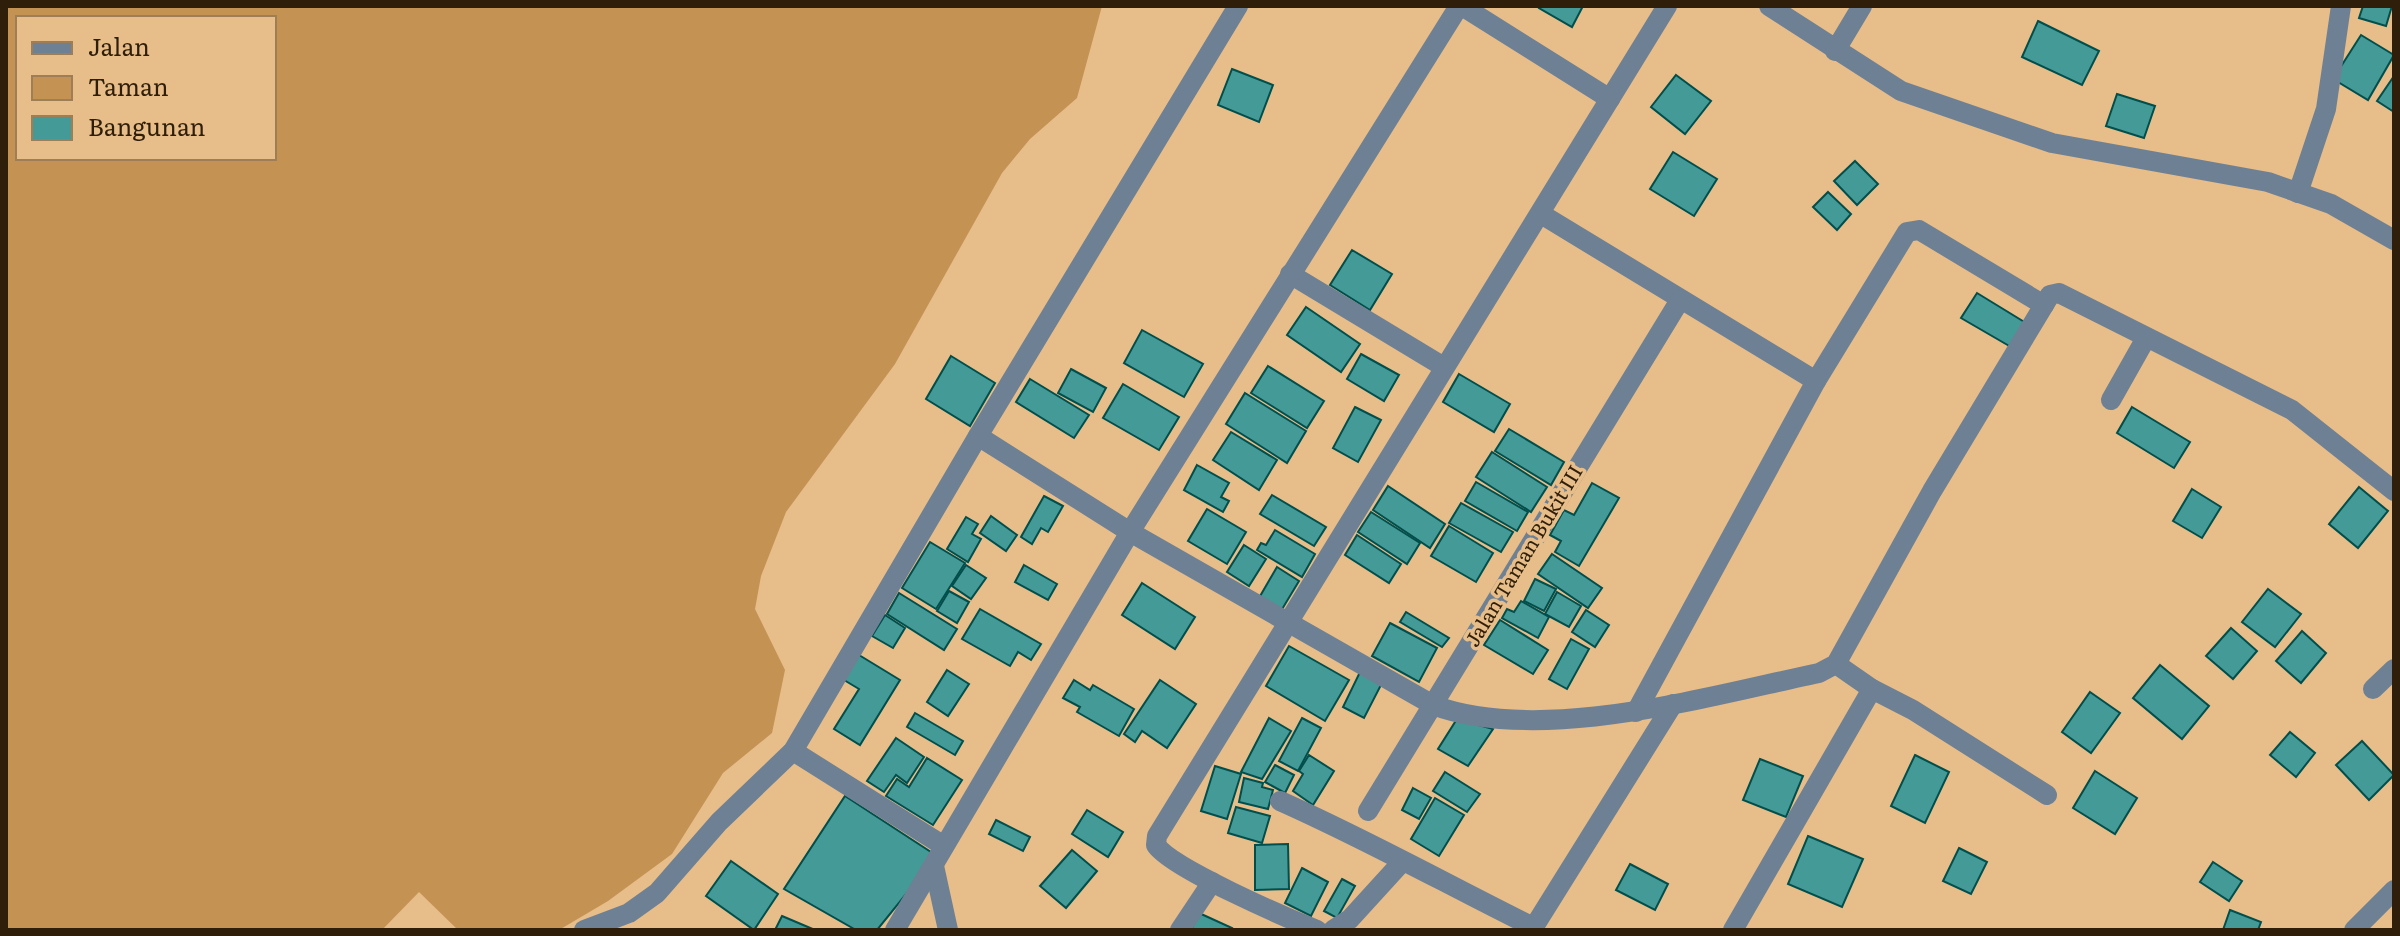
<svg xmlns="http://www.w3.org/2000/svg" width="2400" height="936" viewBox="0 0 2400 936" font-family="Literata,serif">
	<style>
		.green { fill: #c49353; fill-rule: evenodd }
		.building { fill: #449a97; stroke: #004f4d; stroke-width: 2 }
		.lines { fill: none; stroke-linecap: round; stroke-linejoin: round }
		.minor { stroke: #6e8094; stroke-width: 20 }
		.labels { text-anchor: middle; stroke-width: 7; stroke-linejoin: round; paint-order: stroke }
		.street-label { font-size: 20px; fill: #2f1f0a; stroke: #e7bd89 }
	</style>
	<rect width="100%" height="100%" fill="#e7bd89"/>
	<path class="green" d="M6,6H1102L1077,98L1030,139L1002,173L895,364L786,512L761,576L755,609L785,670L772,733L723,773L672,854L608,901L559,930H458L419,892L382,930H6ZM274,18V158H18V18Z"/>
	<g class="building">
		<polygon points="1540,6 1583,6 1572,27 1539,8"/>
		<polygon points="2363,6 2392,6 2386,26 2359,18"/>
		<polygon points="2038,21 2099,51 2082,85 2022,57"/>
		<polygon points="2361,35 2394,55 2368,100 2333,79"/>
		<polygon points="1232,69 1273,85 1259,122 1218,105"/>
		<polygon points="1676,75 1711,101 1685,134 1651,107"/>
		<polygon points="2394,76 2394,112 2377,101"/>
		<polygon points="2117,94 2155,106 2144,138 2106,126"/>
		<polygon points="1673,152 1717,179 1694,216 1650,189"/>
		<polygon points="1855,161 1878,184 1857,205 1834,181"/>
		<polygon points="1828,192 1851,214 1837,230 1813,207"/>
		<polygon points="1352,250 1392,274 1370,310 1330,285"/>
		<polygon points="1977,293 2026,323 2011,347 1961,318"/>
		<polygon points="1306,307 1360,344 1341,372 1287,335"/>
		<polygon points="1142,330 1203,364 1184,397 1124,363"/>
		<polygon points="1361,354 1399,375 1384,401 1347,379"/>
		<polygon points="951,356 995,383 970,426 926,399"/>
		<polygon points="1268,366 1324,401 1307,428 1251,393"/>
		<polygon points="1071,369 1106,388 1093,412 1058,393"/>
		<polygon points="1459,374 1510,404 1494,432 1443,402"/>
		<polygon points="1030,379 1089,415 1074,438 1016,402"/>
		<polygon points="1123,384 1179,417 1159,450 1103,418"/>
		<polygon points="1245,393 1306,431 1287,463 1226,424"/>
		<polygon points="1355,407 1381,420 1358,462 1333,448"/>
		<polygon points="2132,407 2190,442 2174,468 2117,433"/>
		<polygon points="1509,429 1564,462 1551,485 1495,451"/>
		<polygon points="1231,432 1277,460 1259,490 1213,460"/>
		<polygon points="1492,452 1547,487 1531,512 1476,477"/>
		<polygon points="1197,465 1229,483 1221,497 1229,501 1223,512 1184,490"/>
		<polygon points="1476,482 1528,512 1517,531 1465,501"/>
		<polygon points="1592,483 1619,498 1579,566 1555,552 1561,541 1550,535 1564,510 1574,515"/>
		<polygon points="1388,486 1445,524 1430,548 1373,510"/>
		<polygon points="2359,487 2388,511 2358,548 2329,524"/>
		<polygon points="2192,489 2221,507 2202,538 2173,521"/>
		<polygon points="1272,495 1326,527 1314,546 1260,514"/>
		<polygon points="1044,496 1063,506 1048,532 1041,528 1032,544 1021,537"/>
		<polygon points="1461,503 1513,532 1501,552 1449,523"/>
		<polygon points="1207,509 1246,532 1227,564 1188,541"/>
		<polygon points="1371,512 1420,543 1407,564 1358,532"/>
		<polygon points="991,516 1017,535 1006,551 980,533"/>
		<polygon points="966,517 978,524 972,534 981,539 968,562 947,549"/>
		<polygon points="1449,526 1493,553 1476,582 1431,556"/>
		<polygon points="1275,530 1315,554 1302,577 1257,550 1261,543 1266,545"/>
		<polygon points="1357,535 1401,564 1389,583 1345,555"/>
		<polygon points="930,542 965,563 936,609 902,588"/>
		<polygon points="1244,545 1266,559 1249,586 1227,572"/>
		<polygon points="1552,554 1602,588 1588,608 1538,574"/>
		<polygon points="966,565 986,578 971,599 952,586"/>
		<polygon points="1024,565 1057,584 1048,600 1015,582"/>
		<polygon points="1277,567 1299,581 1281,611 1259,598"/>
		<polygon points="1535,579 1556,589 1544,611 1524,601"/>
		<polygon points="1142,583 1195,617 1175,649 1122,615"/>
		<polygon points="2268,589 2301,614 2275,647 2242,622"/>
		<polygon points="949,591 969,602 957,623 937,611"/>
		<polygon points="1557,592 1581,606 1569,627 1545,614"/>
		<polygon points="899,593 957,629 944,650 887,614"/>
		<polygon points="1521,601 1549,617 1538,638 1502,618 1507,609 1514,612"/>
		<polygon points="980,609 1041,644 1031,660 1018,652 1010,666 962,639"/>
		<polygon points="1586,610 1609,625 1595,647 1572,632"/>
		<polygon points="1406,612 1449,638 1442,647 1400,622"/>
		<polygon points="885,615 905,628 893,648 872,636"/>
		<polygon points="1500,620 1548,650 1533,674 1484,645"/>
		<polygon points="1390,623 1437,648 1419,682 1372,656"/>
		<polygon points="2231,628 2257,651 2233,679 2206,656"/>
		<polygon points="2302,631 2326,653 2301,683 2276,661"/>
		<polygon points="1571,639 1589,649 1567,689 1549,679"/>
		<polygon points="1289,646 1349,680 1325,721 1266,686"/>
		<polygon points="859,655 900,680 860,745 834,729 859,689 844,680"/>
		<polygon points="2160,665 2209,706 2182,739 2133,698"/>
		<polygon points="947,670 969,684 948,716 927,702"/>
		<polygon points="1360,672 1382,683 1364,718 1343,707"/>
		<polygon points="1074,680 1090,690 1093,685 1134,709 1119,736 1077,712 1080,707 1063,698"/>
		<polygon points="1160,680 1196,704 1167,748 1142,731 1135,742 1124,734"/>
		<polygon points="2090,692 2120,713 2091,753 2062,732"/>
		<polygon points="915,713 963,741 955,755 907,727"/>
		<polygon points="1269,718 1291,731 1262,779 1241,772"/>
		<polygon points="1302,718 1321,728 1298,771 1279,761"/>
		<polygon points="1457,719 1493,729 1468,766 1438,749"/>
		<polygon points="2290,732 2315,753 2296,777 2270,755"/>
		<polygon points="896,738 924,757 907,783 896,775 884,792 867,781"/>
		<polygon points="2362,741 2394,775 2369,800 2336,765"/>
		<polygon points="1309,755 1334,771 1313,805 1293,791 1303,774 1299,771"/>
		<polygon points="1915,755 1949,772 1925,823 1891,806"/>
		<polygon points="927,758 962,780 933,825 886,796 897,779 909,787"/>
		<polygon points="1760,759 1803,776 1786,817 1743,800"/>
		<polygon points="1275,765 1294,775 1285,793 1265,782"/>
		<polygon points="1215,766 1241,774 1227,819 1201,811"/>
		<polygon points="2095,771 2137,798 2115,834 2073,808"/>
		<polygon points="1445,772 1480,794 1467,812 1433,791"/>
		<polygon points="1244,778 1263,783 1262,787 1273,790 1268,809 1239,802"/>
		<polygon points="1413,788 1431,798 1419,819 1402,810"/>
		<polygon points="845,796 937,856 877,930 856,930 784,889"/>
		<polygon points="1435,798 1464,815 1439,856 1411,839"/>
		<polygon points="1236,807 1270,816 1262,843 1228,833"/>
		<polygon points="1087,810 1123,832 1108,857 1072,834"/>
		<polygon points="996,820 1030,837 1023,851 989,834"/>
		<polygon points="1808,836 1863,859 1842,907 1788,884"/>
		<polygon points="1288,844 1289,889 1255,890 1255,845"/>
		<polygon points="1959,848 1987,862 1971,894 1943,881"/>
		<polygon points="1072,850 1097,871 1066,908 1040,886"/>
		<polygon points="731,861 778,894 754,930 706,896"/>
		<polygon points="2213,862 2242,881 2229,901 2200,882"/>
		<polygon points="1630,864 1668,884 1655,910 1616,890"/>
		<polygon points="1302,868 1328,882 1311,916 1285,903"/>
		<polygon points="1342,879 1355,886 1337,918 1324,911"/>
		<polygon points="2230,910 2261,922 2258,930 2223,930"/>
		<polygon points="1199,913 1232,928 1231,930 1195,930 1192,928"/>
		<polygon points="782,916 815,930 775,930"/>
	</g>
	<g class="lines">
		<g class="minor">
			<polyline points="1462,6 1610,99"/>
			<polyline points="1769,6 1901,91 2052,143 2268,182 2331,204 2394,240"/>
			<polyline points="1835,51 1862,6"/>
			<polyline points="2298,193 2326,109 2341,6"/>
			<polyline points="1541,214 1816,381"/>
			<polyline points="1290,274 1444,367"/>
			<polyline points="2111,400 2146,338"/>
			<path d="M978,436L1130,532L1433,705C1541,745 1709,696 1819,673L1836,664L1932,491L2050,295L2059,293L2292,410L2394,491"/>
			<polyline points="1836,664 1872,689 1913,710 2047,795"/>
			<polyline points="2373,689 2394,669"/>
			<polyline points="1636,712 1816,381 1907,232 1919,230 2044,305"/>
			<polyline points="793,751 944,846"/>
			<path d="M1280,801C1366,839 1448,885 1533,927"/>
			<polyline points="1368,811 1680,300"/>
			<polyline points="934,866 948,930"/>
			<polyline points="584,930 629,913 657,893 719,822 793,751 978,436 1238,6"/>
			<polyline points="895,930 1130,532 1459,6"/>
			<polyline points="1180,930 1212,882"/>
			<path d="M1317,930C1287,918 1171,868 1156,845L1157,836L1667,6"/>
			<polyline points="1333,930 1350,919 1402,862"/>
			<polyline points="1532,930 1673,704"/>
			<polyline points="1733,930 1872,689"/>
			<polyline points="2354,930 2394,890"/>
		</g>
	</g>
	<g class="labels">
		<g class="street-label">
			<text transform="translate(1524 556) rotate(-59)" y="7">Jalan Taman Bukit III</text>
		</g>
	</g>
	<rect width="2400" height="936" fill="none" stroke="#2f1f0a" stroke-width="16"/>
	<rect x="16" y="16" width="260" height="144" fill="#e7bd89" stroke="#9d7e56" stroke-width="2"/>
	<rect x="32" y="42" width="40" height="12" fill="#6e8094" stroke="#9d7e56" stroke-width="2"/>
	<text x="88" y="56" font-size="24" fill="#2f1f0a">Jalan</text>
	<rect x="32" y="76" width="40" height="24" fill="#c49353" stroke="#9d7e56" stroke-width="2"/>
	<text x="88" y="96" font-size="24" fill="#2f1f0a">Taman</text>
	<rect x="32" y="116" width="40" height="24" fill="#449a97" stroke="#9d7e56" stroke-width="2"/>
	<text x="88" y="136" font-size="24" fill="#2f1f0a">Bangunan</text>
</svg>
